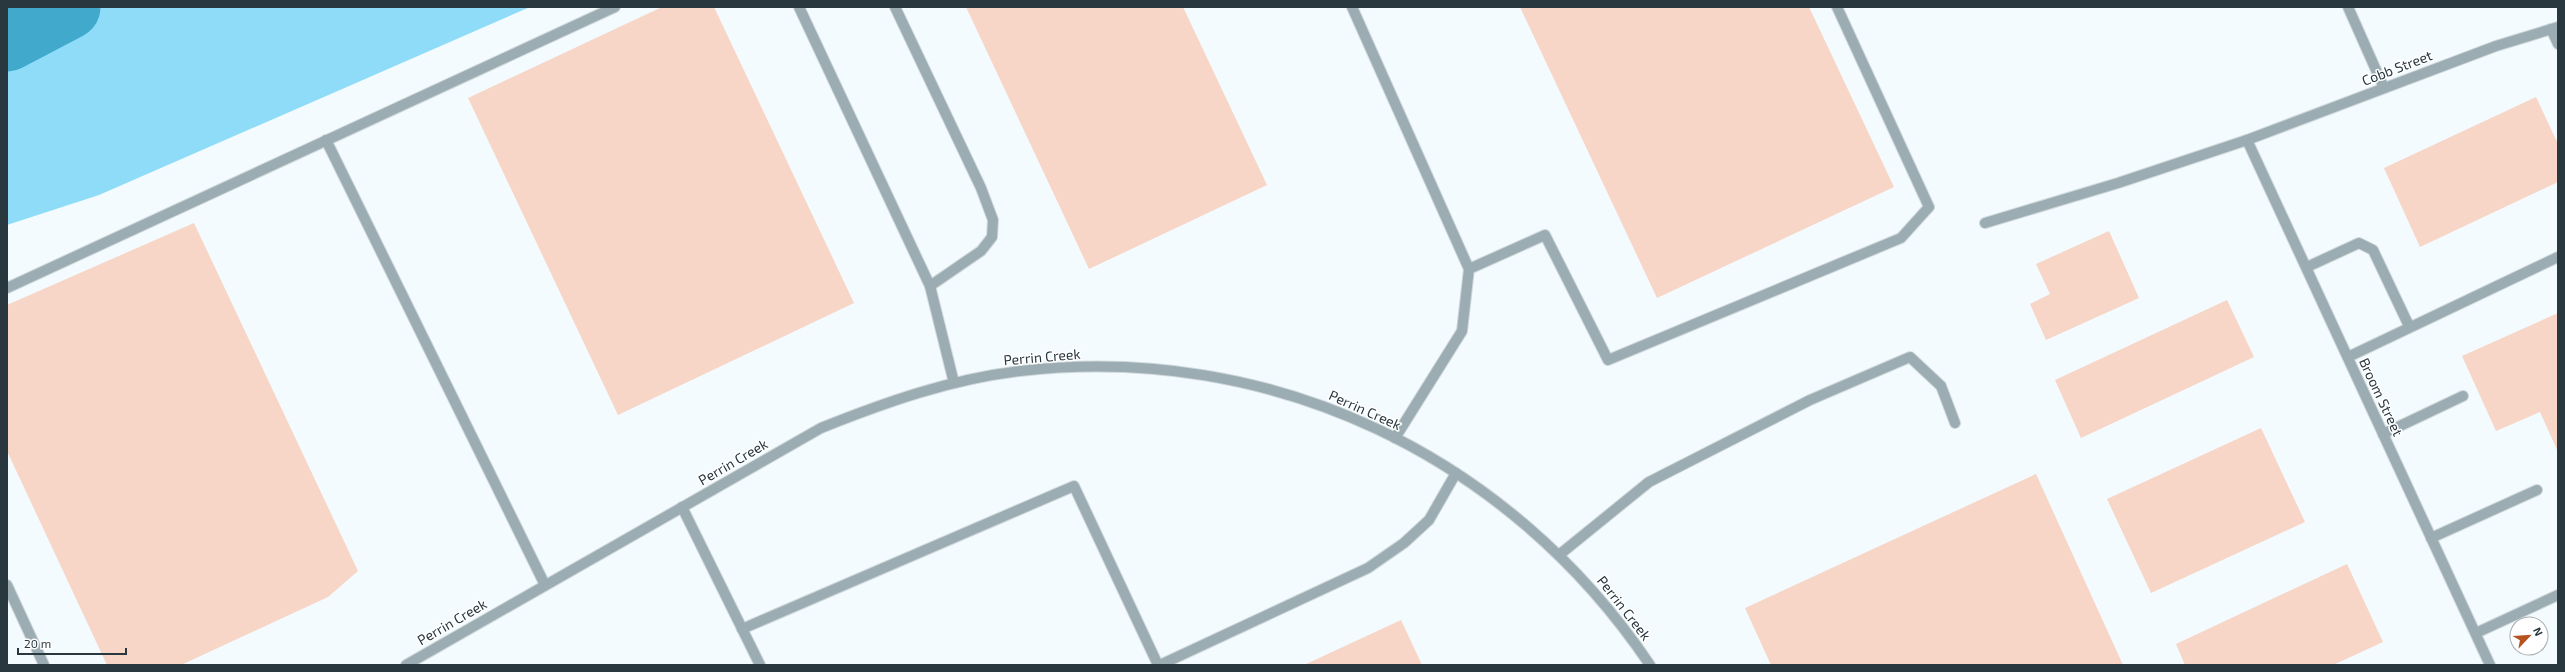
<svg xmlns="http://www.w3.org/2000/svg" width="2565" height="672" viewBox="0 0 2565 672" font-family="'Exo 2',sans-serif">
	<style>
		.green { fill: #8fdcf9 }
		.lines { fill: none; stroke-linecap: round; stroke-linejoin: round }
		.river { stroke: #41a9cc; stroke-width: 65 }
		.building { fill: #f7d5c7 }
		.service-casing { stroke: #cfd8db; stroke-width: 12 }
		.minor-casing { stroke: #cfd8db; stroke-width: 12 }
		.service { stroke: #9bacb2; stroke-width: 10 }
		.minor { stroke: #9bacb2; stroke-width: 10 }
		.labels { text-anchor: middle; stroke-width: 3; stroke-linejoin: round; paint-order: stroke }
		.street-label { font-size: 14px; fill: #29383e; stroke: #fff }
	</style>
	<rect width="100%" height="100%" fill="#f3fbfe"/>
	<polygon class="green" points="7,7 530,7 99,195 7,225"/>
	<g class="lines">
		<polyline class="river" points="7,39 68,7"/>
	</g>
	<g class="building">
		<polygon points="662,7 714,7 854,303 618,415 468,98"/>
		<polygon points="966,7 1183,7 1267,185 1089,269"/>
		<polygon points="1520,7 1809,7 1894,187 1657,298"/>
		<polygon points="2536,97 2558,144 2558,182 2420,247 2384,168"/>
		<polygon points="194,223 358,571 328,597 181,665 107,665 7,451 7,305"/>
		<polygon points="2109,231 2139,298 2046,340 2030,304 2050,294 2036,264"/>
		<polygon points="2227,300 2254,357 2081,438 2055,380"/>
		<polygon points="2558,313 2558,452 2540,412 2496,431 2462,356"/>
		<polygon points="2261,428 2305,522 2151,593 2107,499"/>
		<polygon points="2036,474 2123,665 1771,665 1745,608"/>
		<polygon points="2347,564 2383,642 2333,665 2185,665 2176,644"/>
		<polygon points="1401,620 1422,665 1304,665"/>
	</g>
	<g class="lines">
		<g class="service-casing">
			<g id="service">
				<polyline points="799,7 930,286 954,383"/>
				<polyline points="895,7 981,188 993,220 992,237 981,251 930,286"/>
				<polyline points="1352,7 1469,269"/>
				<polyline points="2348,7 2384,88"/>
				<polyline points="2551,29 2558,44"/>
				<polyline points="326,140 545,585"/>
				<polyline points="1985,223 2118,183 2247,140"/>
				<polyline points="2307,267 2359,243 2373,250 2409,326"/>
				<polyline points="7,288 615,7"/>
				<polyline points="2348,357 2558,257"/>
				<polyline points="2383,434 2463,396"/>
				<polyline points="1395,438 1462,331 1469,269 1545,235 1608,360 1901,238 1929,207 1837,7"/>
				<polyline points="682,507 760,665"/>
				<polyline points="2431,538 2537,490"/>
				<polyline points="1559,555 1649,482 1810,400 1910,357 1941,386 1955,423"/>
				<polyline points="7,585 44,665"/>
				<polyline points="742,629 1074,486 1158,665"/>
				<polyline points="2476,633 2558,595"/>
				<polyline points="1160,665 1368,568 1404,543 1429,520 1456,473"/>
			</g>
		</g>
		<g class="minor-casing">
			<g id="minor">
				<path d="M406,665L821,428C886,402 951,379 1020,371C1272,342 1509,456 1650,665"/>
				<polyline points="2490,665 2247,140 2496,46 2558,27"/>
			</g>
		</g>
		<use href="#service" class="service"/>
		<use href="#minor" class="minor"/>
	</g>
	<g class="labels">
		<g class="street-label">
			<text transform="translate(2397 68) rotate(-21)" y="5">Cobb Street</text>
			<text transform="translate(1042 357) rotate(-5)" y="5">Perrin Creek</text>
			<text transform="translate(2381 397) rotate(65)" y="5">Broom Street</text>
			<text transform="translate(1365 410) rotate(24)" y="5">Perrin Creek</text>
			<text transform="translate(733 462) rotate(-30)" y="5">Perrin Creek</text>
			<text transform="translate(1624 608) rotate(52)" y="5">Perrin Creek</text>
			<text transform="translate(452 622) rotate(-30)" y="5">Perrin Creek</text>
		</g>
	</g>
	<rect width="2565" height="672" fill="none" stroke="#29383e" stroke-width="16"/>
	<g transform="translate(2529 636) rotate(65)"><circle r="19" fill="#ffffff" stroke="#a9afb2"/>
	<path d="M0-3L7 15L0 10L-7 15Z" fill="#b65220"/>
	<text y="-6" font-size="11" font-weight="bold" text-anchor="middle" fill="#29383e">N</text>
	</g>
	<path d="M18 648v6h108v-6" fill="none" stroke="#29383e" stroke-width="2"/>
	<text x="24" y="648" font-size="12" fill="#29383e" stroke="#ffffff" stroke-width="3" paint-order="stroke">20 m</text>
</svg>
